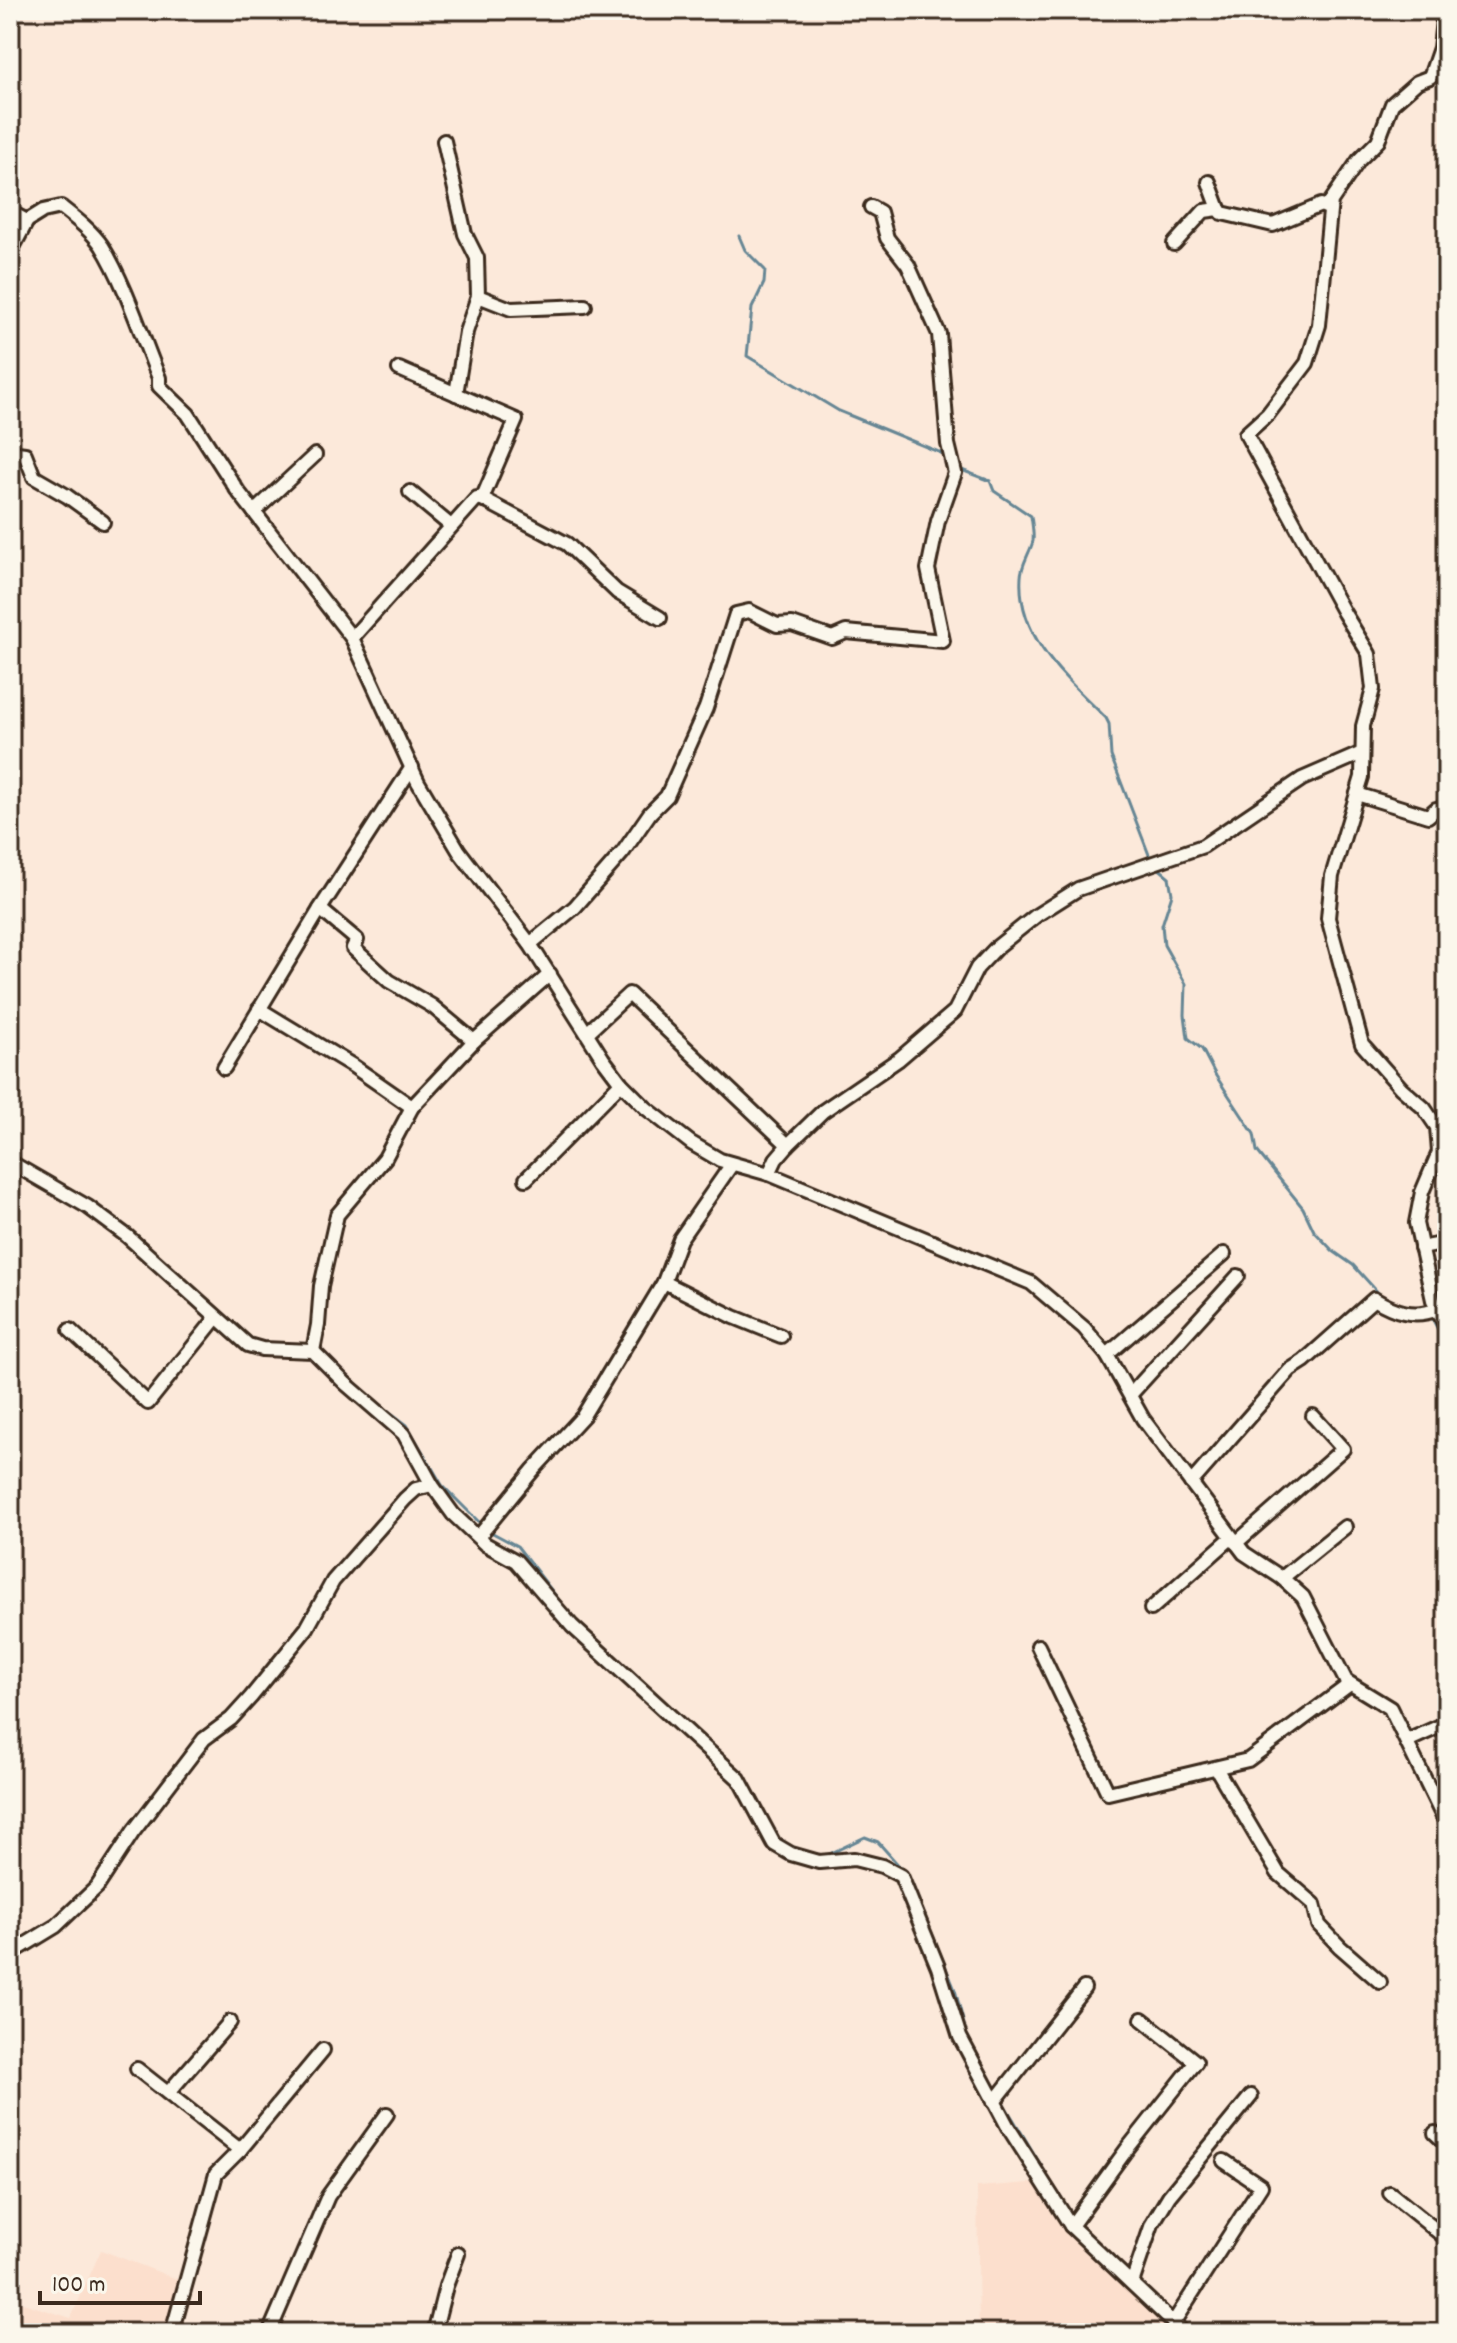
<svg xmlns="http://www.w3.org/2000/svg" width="1457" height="2343" viewBox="0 0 1457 2343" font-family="Dekko,sans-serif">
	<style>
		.built { fill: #fcdfcd }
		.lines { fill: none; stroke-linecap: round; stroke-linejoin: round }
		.stream { stroke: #668694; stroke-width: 3 }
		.minor-casing { stroke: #3b2a1e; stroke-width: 18 }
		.minor { stroke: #fbf7ec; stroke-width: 12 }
	</style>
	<rect width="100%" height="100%" fill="#fce9da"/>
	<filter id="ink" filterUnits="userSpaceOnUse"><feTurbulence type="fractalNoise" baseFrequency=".0125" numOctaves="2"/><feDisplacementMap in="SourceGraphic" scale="16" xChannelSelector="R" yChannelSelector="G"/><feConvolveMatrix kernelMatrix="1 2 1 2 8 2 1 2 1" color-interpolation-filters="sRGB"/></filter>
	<g filter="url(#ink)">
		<g class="built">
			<polygon points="1043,2182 1067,2228 1179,2333 979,2333 977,2187"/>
			<polygon points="101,2250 190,2284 176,2333 10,2333 10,2299 71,2318"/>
		</g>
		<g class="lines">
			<g class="stream">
				<polyline points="739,236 745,250 765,270 764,283 752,308 747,356 839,411 946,455"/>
				<path d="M959,469L990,481L994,491L1031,516C1032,524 1034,533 1033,541C1030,553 1021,565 1021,577C1017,638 1067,679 1106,718L1109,724L1111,756L1151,860"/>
				<polyline points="1156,866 1169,877 1172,894 1162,925 1164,945 1186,984 1185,1015 1188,1038 1202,1049 1216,1076 1254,1134 1257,1151 1303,1208 1314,1231 1333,1251 1353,1265 1382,1297"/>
				<polyline points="1431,1316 1447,1347"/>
				<polyline points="378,1403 407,1425 442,1485 483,1526"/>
				<polyline points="489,1531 517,1546 576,1622"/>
				<polyline points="803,1851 825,1856 865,1837 878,1842 909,1877 955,1990 968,2040"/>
				<polyline points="981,2064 997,2092"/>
				<polyline points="1001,2099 1065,2205"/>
				<polyline points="1187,2328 1193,2333"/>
			</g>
			<g class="minor-casing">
				<g id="minor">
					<polyline points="1444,10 1440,48 1430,77 1417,82 1392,104 1378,141 1359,160 1331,201 1319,325 1307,363 1268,414 1246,434 1344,613 1369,654 1373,689 1363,726 1362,777 1332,876 1328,918 1362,1044 1401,1088 1424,1108 1437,1127 1439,1152 1422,1192 1416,1223 1433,1300 1447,1329"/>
					<polyline points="444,141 465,234 477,258 478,296 511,309 585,306"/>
					<polyline points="1209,182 1219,209"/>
					<path d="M10,212L27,221L43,211L61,207C75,218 92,231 102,246C125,283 142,337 159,378V386L188,414L237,490L352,638L418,782L459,851L530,944L603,1059L621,1083L646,1108L691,1143L720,1160L769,1174L1031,1283L1084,1328L1107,1355L1143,1419L1244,1553L1282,1578L1303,1597L1346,1681L1390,1708L1447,1825"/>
					<polyline points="1174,244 1204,211 1219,209 1222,213 1273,225 1321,205 1330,209"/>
					<polyline points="10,253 27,221"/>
					<polyline points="456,394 466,332 478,296"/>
					<polyline points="10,452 25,454 34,477 67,496 103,522"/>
					<polyline points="410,492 451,526"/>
					<polyline points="482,499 567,544 617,592 660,618"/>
					<polyline points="254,512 315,455"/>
					<polyline points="352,638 477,498 482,499 516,420 399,369"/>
					<polyline points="1357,794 1428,816 1436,809 1447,808"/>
					<polyline points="320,909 357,940 353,948 389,981 432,1006 474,1041"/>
					<polyline points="530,944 575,907 623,852 650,813 667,796 706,708 736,614 749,611 777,625 792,624 832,638 846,632 943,641 928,569 938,521 955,473 948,444 939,334 908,265 887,238 880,212 871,207"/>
					<polyline points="259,1009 353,1066 412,1107"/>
					<polyline points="588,1032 629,994 788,1145"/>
					<polyline points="224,1068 320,909 412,767"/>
					<polyline points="10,1162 88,1207 127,1236 248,1345 262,1349 313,1351 345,1383 404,1434 432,1485 453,1514 485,1544 516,1561 572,1626 739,1779 774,1844 791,1854 819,1862 854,1859 882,1866 901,1876 938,1967 960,2037 1008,2127 1071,2226 1184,2333"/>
					<polyline points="769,1174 776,1159 788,1145 823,1111 899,1059 955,1011 977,968 997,947 1037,915 1078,889 1203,846 1302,779 1362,753"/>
					<polyline points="526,1179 621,1083"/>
					<polyline points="1421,1248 1447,1243"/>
					<polyline points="664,1282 734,1317 781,1336"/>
					<polyline points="70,1330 148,1403 216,1318"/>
					<polyline points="313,1351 318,1325 321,1286 337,1215 385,1158 412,1107 474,1041 550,974"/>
					<polyline points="1107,1355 1224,1254"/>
					<polyline points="1131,1394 1238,1276"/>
					<path d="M1191,1483L1290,1370L1304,1361L1374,1299C1394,1311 1414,1319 1437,1309"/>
					<polyline points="479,1536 534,1469 583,1416 664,1282 680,1239 732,1164"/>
					<polyline points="1236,1543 1343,1449 1313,1416"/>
					<polyline points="1282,1578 1345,1527"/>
					<polyline points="1151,1609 1231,1538"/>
					<polyline points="1038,1646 1108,1793 1248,1760 1350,1684"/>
					<polyline points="1407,1741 1447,1723"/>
					<polyline points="1216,1768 1278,1873 1314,1904 1319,1925 1340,1947 1380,1982"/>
					<polyline points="10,1954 56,1926 97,1887 133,1832 204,1739 231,1719 251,1697 307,1628 333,1581 405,1499 416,1489 432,1485"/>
					<polyline points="137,2069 240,2150"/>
					<polyline points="168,2093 230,2022"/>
					<polyline points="994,2102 1084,1988"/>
					<polyline points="1435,2133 1447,2144"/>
					<polyline points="1390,2193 1447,2239"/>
					<polyline points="1071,2226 1127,2149 1196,2062 1142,2019"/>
					<polyline points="1132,2283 1152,2224 1169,2196 1251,2096"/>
					<polyline points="1173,2323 1261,2186 1224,2161"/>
					<polyline points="172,2333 216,2174 240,2150 323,2050"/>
					<polyline points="269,2333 328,2196 387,2114"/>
					<polyline points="434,2333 446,2286 458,2254"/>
				</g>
			</g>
			<use href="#minor" class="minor"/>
		</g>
	</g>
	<rect width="1457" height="2343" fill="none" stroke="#fbf7ec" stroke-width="40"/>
	<rect x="20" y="20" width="1417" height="2303" fill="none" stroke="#3b2a1e" stroke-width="3" filter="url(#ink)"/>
	<path d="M40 2291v12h160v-12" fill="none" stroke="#3b2a1e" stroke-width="4"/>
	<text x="52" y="2291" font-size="24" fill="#3b2a1e" stroke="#fbf7ec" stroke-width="6" paint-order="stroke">100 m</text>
</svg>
